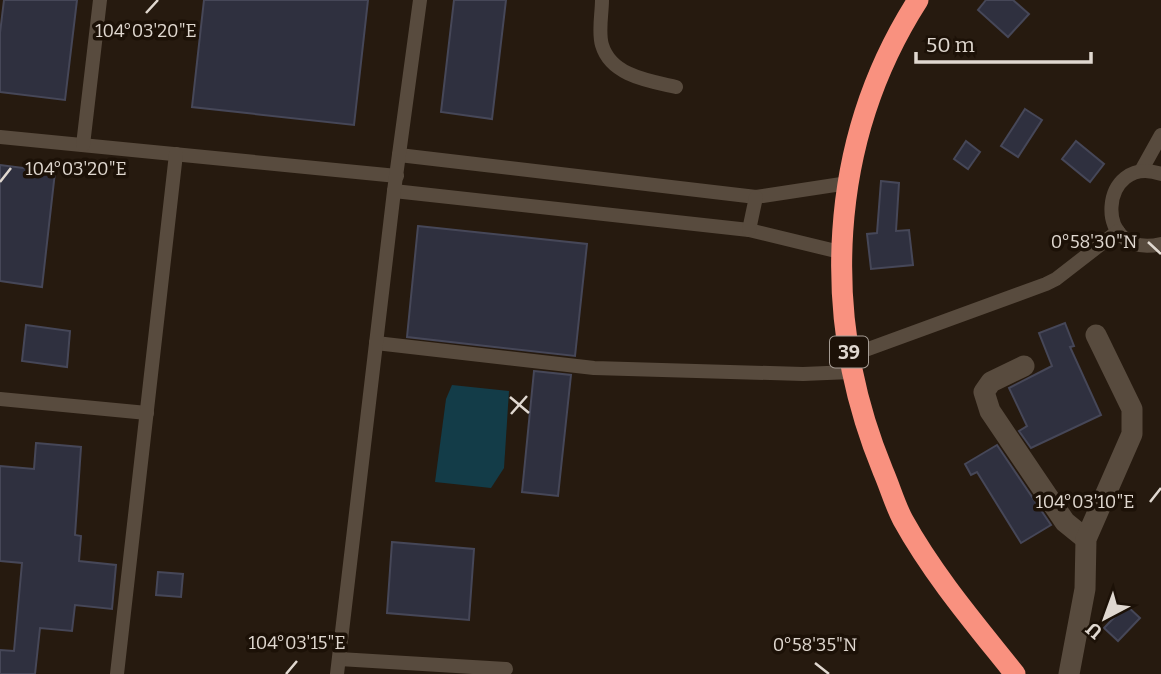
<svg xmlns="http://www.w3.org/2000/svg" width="1161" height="674" viewBox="0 0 1161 674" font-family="Bitter,serif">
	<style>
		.water { fill: #133c48 }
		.building { fill: #2f303f; stroke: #464758; stroke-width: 2 }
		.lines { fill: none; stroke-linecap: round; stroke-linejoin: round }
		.lane { stroke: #584b3e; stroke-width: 14 }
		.street { stroke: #584b3e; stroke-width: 21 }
		.highway { stroke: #f9917f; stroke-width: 21 }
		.ticks { fill: none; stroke: #e0d8d0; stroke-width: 2.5 }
		.labels { text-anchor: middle; stroke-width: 7; stroke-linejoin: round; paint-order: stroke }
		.shield { fill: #1c1107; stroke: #a59c94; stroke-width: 2 }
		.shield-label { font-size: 19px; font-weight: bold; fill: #e0d8d0 }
		.ticks-label { font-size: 18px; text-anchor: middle; fill: #e0d8d0; stroke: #1c1107; stroke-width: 7; stroke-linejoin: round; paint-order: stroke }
	</style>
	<rect width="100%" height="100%" fill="#261a0f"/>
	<polygon class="water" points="452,385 509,391 504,468 491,488 435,482 446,399"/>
	<g class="building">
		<polygon points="4,0 77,0 65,100 0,92 0,33"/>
		<polygon points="204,0 368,0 354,125 192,107"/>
		<polygon points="454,0 506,0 492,119 441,112"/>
		<polygon points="986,0 1013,0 1029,14 1008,37 978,10"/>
		<polygon points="1025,109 1042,120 1018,157 1001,146"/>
		<polygon points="966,141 980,152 968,169 954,159"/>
		<polygon points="1076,141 1104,164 1090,182 1062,159"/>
		<polygon points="0,165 55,172 42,287 0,281"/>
		<polygon points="881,181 899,183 896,231 909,230 913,265 871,269 867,234 877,233"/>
		<polygon points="418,226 587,244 575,356 407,337"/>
		<polygon points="1065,323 1074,346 1070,347 1101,415 1031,448 1019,431 1027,426 1009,388 1052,366 1039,333"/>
		<polygon points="26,325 70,331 67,367 22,361"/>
		<polygon points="534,371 571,375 558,496 522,492"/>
		<polygon points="36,443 81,447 75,535 81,536 79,561 116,565 112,609 75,605 72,631 40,628 35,674 0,674 0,650 14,651 22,563 0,561 0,466 34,469"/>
		<polygon points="997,445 1051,525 1021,543 977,472 971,475 965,464"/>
		<polygon points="392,542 474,549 469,620 387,613"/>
		<polygon points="158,572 183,574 181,597 156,595"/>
		<polygon points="1126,605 1140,618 1118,641 1104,628"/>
	</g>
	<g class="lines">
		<g class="lane">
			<path d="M602,0C602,14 598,32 602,45C611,76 650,81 676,87"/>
			<polyline points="0,137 397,176"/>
			<polyline points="83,145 100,0"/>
			<polyline points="399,155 756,197 848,183"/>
			<polyline points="1141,171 1161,135"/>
			<path d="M1161,174C1100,152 1090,260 1161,244"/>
			<polyline points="394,191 749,230 840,252"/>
			<polyline points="749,230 756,197"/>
			<polyline points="376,343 594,368 803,374 851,372"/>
			<polyline points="849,356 1046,284 1056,279 1118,231"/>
			<polyline points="0,399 147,413"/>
			<polyline points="339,659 506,669"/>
			<polyline points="117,674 176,154"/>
			<polyline points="337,674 394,191 420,0"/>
		</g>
		<g class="street">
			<polyline points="1024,366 991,382 984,392 990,411 1065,522 1086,539"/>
			<polyline points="1069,674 1085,589 1086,539 1132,434 1132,409 1096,335"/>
		</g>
		<path class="highway" d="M918,0C827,142 820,318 883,471C890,487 895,505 903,520C934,576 976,625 1015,674"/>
	</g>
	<path class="ticks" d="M146,13L158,0M0,182L11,168M1148,242L1161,254M510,397L529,413M511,414L527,396M1150,502L1161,488M815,663L829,674M286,674L297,661"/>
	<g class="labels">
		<rect class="shield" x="830" y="336.5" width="38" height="31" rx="5"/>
		<g class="shield-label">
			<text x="849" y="359">39</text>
		</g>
	</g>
	<g class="ticks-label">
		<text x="146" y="37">104°03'20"E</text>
		<text x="76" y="175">104°03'20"E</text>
		<text x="1094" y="248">0°58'30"N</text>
		<text x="1085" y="508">104°03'10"E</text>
		<text x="297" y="649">104°03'15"E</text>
		<text x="815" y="651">0°58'35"N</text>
	</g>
	<g transform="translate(1105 618) rotate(221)" stroke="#1c1107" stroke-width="5" paint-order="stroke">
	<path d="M0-5L12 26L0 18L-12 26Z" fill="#e0d8d0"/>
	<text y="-10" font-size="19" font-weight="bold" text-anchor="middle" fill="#e0d8d0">U</text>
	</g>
	<path d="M916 52v10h175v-10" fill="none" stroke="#e0d8d0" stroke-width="3.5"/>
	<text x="926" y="52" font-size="21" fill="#e0d8d0" stroke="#1c1107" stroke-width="5" paint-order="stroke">50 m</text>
</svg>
